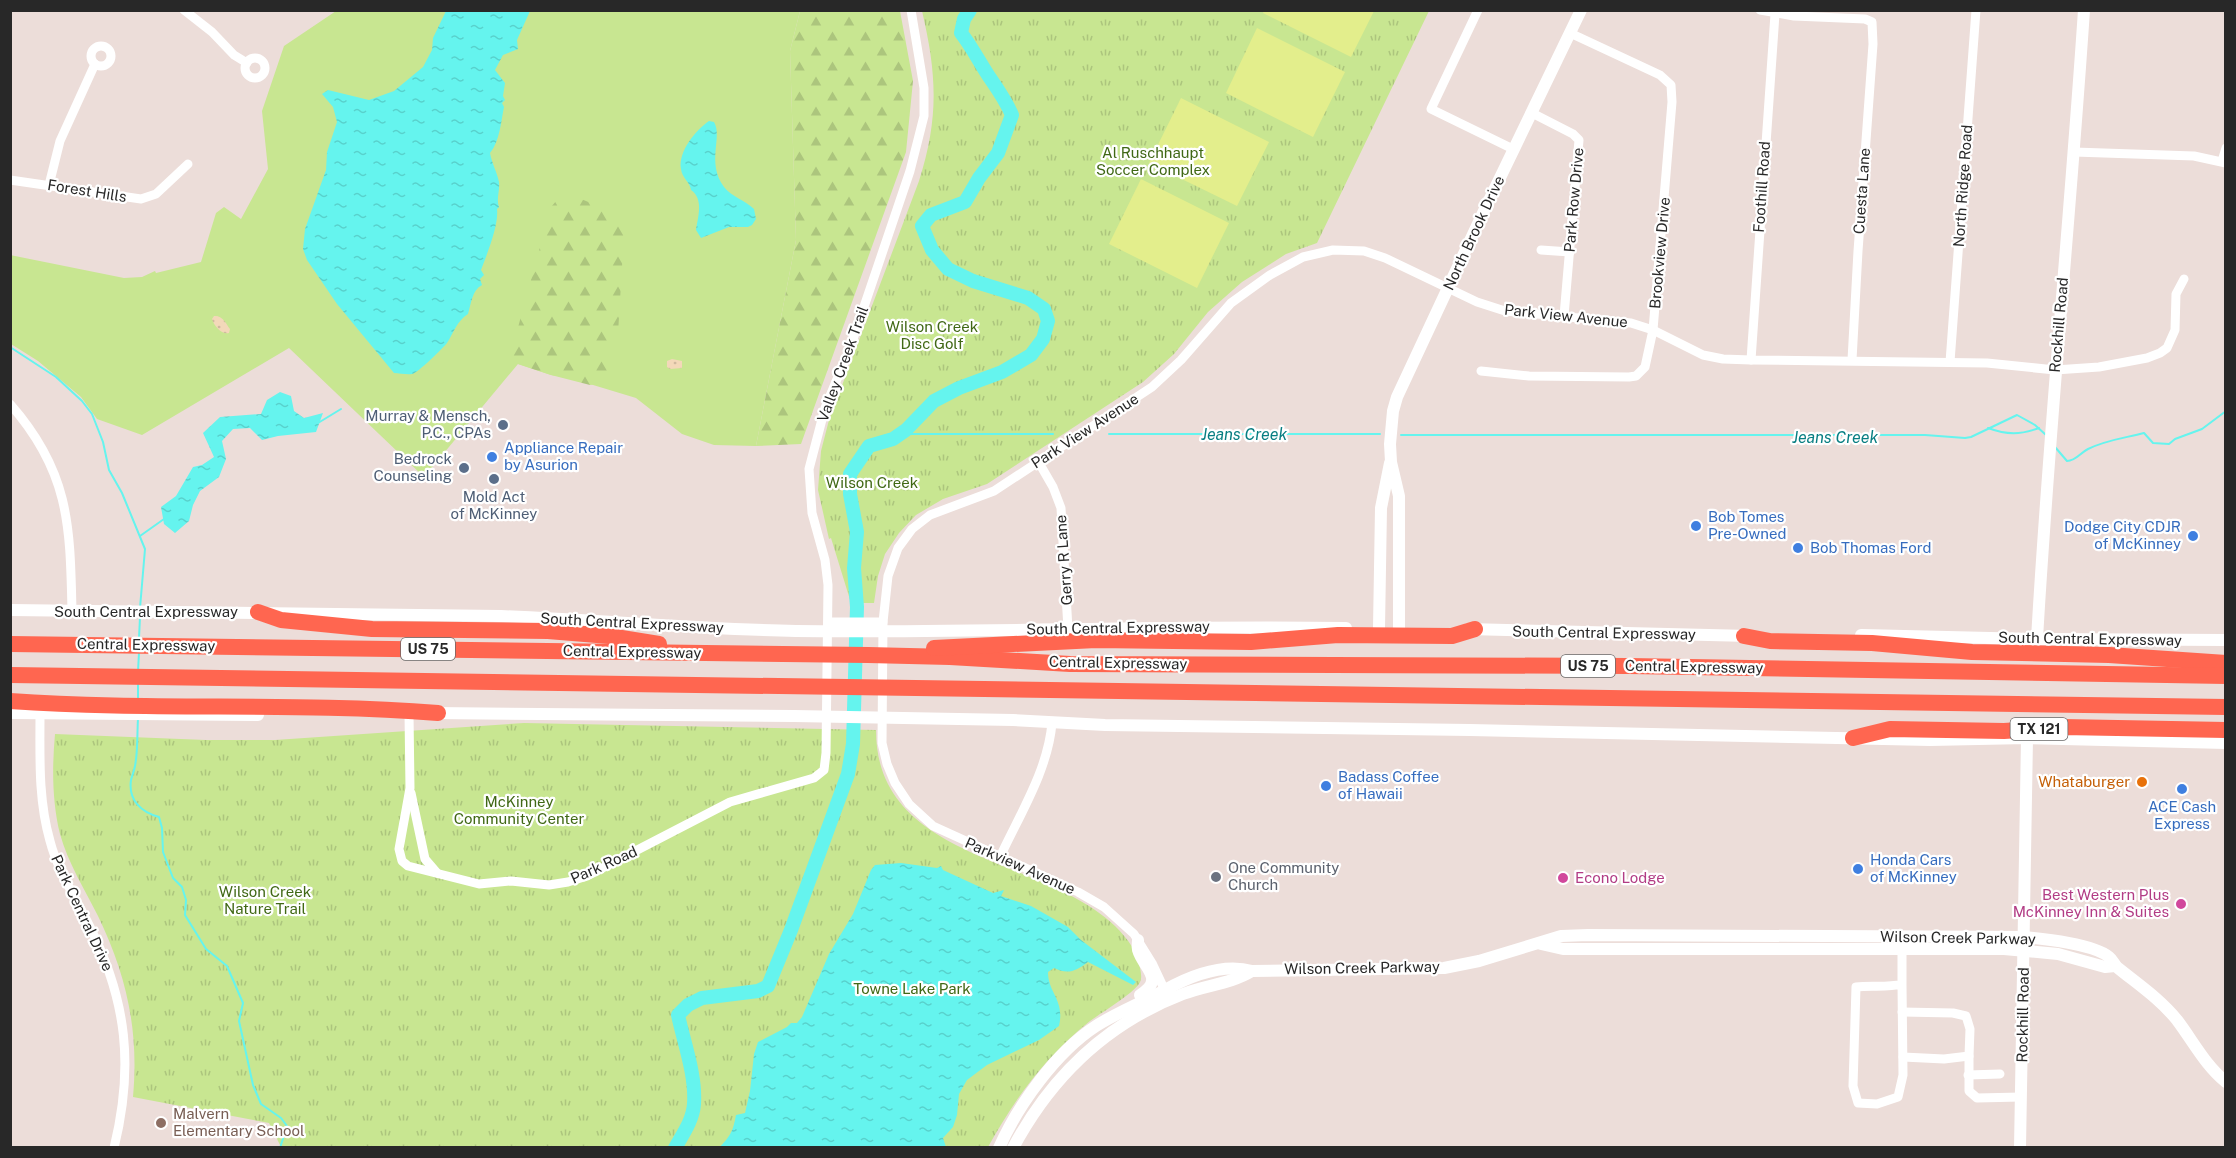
<svg xmlns="http://www.w3.org/2000/svg" width="2236" height="1158" viewBox="0 0 2236 1158" font-family="'Public Sans',sans-serif">
	<style>
		.grass { fill: #c8e691 }
		.forest { fill: url(#forest-firs) }
		.sand { fill: url(#sand-dots) }
		.park { fill: url(#park-tufts) }
		.pitch { fill: #e3ee8c }
		.water { fill: url(#water-ripples) }
		.lines { fill: none; stroke-linecap: round; stroke-linejoin: round }
		.stream { stroke: #65f4ee; stroke-width: 2 }
		.river { stroke: #65f4ee; stroke-width: 14 }
		.street { stroke: #fff; stroke-width: 9 }
		.secondary { stroke: #fff; stroke-width: 12 }
		.highway { stroke: #ff6650; stroke-width: 16 }
		.service-dot { fill: #5c6f8a; stroke: #fff; stroke-width: 2 }
		.shop-dot { fill: #3f7fe0; stroke: #fff; stroke-width: 2 }
		.food-dot { fill: #e8710a; stroke: #fff; stroke-width: 2 }
		.worship-dot { fill: #6b7280; stroke: #fff; stroke-width: 2 }
		.hotel-dot { fill: #d1479c; stroke: #fff; stroke-width: 2 }
		.education-dot { fill: #8d6e63; stroke: #fff; stroke-width: 2 }
		.labels { text-anchor: middle; stroke-width: 4.5; stroke-linejoin: round; paint-order: stroke }
		.shield { fill: #fff; stroke: #686868; stroke-width: 1.5 }
		.shield-label { font-size: 14px; font-weight: bold; fill: #282828 }
		.park-label { font-size: 15px; fill: #406815; stroke: #fff }
		.street-label { font-size: 15px; fill: #282828; stroke: #fff }
		.service-label { font-size: 15px; fill: #4e5e75; stroke: #fff; text-anchor: end }
		.shop-label { font-size: 15px; fill: #366cbe; stroke: #fff; text-anchor: start }
		.food-label { font-size: 15px; fill: #c56008; stroke: #fff; text-anchor: end }
		.worship-label { font-size: 15px; fill: #5b616d; stroke: #fff; text-anchor: start }
		.hotel-label { font-size: 15px; fill: #b23c85; stroke: #fff; text-anchor: start }
		.education-label { font-size: 15px; fill: #785e54; stroke: #fff; text-anchor: start }
		.water-label { font-size: 16px; font-style: italic; fill: #087e82; stroke: #fff }
	</style>
	<defs>
		<pattern id="forest-firs" width="22" height="20" patternUnits="userSpaceOnUse" patternTransform="scale(1.5)"><rect width="22" height="20" fill="#c8e691"/><path d="M5 1l3.5 6h-7zM16 11l3.5 6h-7z" fill="#acc57d"/></pattern>
		<pattern id="sand-dots" width="8" height="8" patternUnits="userSpaceOnUse" patternTransform="scale(1.5)"><rect width="8" height="8" fill="#f3d8b9"/><path d="M2 2h.1M6 6h.1" fill="none" stroke="#d0b99f" stroke-width="1.8" stroke-linecap="round"/></pattern>
		<pattern id="park-tufts" width="24" height="20" patternUnits="userSpaceOnUse" patternTransform="scale(1.5)"><rect width="24" height="20" fill="#c8e691"/><path d="M3 7l-1-3M5 7V3M7 7l1-3M15 17l-1-3M17 17v-4M19 17l1-3" fill="none" stroke="#acc57d"/></pattern>
		<pattern id="water-ripples" width="26" height="14" patternUnits="userSpaceOnUse" patternTransform="scale(1.5)"><rect width="26" height="14" fill="#65f4ee"/><path d="M2 4q2-2 4 0t4 0M15 11q2-2 4 0t4 0" fill="none" stroke="#58d1cc"/></pattern>
	</defs>
	<rect width="100%" height="100%" fill="#ecddd9"/>
	<polygon class="grass" points="336,11 800,11 790,51 796,240 756,446 714,445 682,434 636,398 570,378 551,375 518,364 424,477 289,348 142,435 97,419 81,397 38,361 11,344 10,255 124,278 142,277 155,271 156,273 201,262 216,213 224,207 241,219 268,169 262,111 284,46"/>
	<g class="forest">
		<polygon points="800,11 900,11 913,81 906,152 801,444 756,446 796,240 790,51"/>
		<polygon points="564,192 625,217 618,333 605,382 590,385 551,375 518,364 511,353 551,207"/>
	</g>
	<g class="sand">
		<path d="M214,316C223,315 226,324 230,329L229,333C222,335 214,326 212,319Z"/>
		<polygon points="672,359 682,361 682,368 670,369 667,367 667,361"/>
	</g>
	<g class="park">
		<path d="M922,11H1429L1317,243L1286,254L1242,282L1208,312L1174,354L1143,382L987,484L943,499L916,515L899,533L885,554L878,576L874,603H851L831,538L829,539L818,490L821,451L829,420L919,181C939,118 937,75 922,11Z"/>
		<path d="M524,723L876,730C876,861 1042,856 1115,926C1128,939 1137,951 1140,968C1141,973 1142,978 1140,982C1136,992 1101,1013 1090,1021C1046,1056 1015,1098 988,1147H281L269,1123L133,1097C139,1031 127,976 98,916C85,890 68,863 60,834C52,801 52,767 55,734L206,740H275Z"/>
	</g>
	<g class="pitch">
		<polygon points="1264,10 1374,10 1374,11 1351,57 1263,13"/>
		<polygon points="1257,28 1345,72 1313,137 1226,93"/>
		<polygon points="1181,98 1269,142 1237,206 1149,163"/>
		<polygon points="1141,179 1229,223 1197,288 1109,244"/>
	</g>
	<g class="water">
		<path d="M446,11H530L517,40L518,49L503,55L495,70L505,83L503,96L505,100L502,103L504,107C501,121 500,141 490,153C492,164 497,172 499,182C500,191 496,199 499,207L497,209C499,225 487,254 481,270L484,275L480,279L482,285C472,290 471,304 468,314C457,321 454,332 447,343C444,347 417,374 412,374C407,375 399,373 394,373L337,304L307,260L303,249L305,229L326,170L327,152L337,122L333,107L322,94L328,90L369,100L394,91L423,67L432,50L433,38Z"/>
		<path d="M709,121L714,122C723,137 706,162 724,187C732,197 745,200 754,209L756,219L752,225L748,227H729L701,238L696,230C698,217 704,199 691,190C690,182 682,178 681,169C678,151 696,130 709,121Z"/>
		<polygon points="280,392 291,396 294,411 304,418 323,413 316,432 278,436 262,440 250,428 233,429 222,441 226,459 219,477 200,491 193,505 189,521 175,533 164,524 161,507 176,496 193,467 202,465 214,457 203,433 220,417 261,414 267,400"/>
		<path d="M901,863L937,868L941,866L943,870L993,893L1004,890L1001,896L1031,906L1068,927L1081,940L1136,982L1133,985L1088,962C1076,971 1068,975 1054,968L1048,972C1048,993 1065,1000 1059,1026L1039,1040L987,1065L967,1080L959,1094L957,1115L953,1127L943,1138L946,1147H720C731,1135 733,1131 736,1115L745,1113L750,1091L754,1054L758,1042L787,1027L791,1023H797L802,1017L829,954L853,914L871,870L875,865Z"/>
	</g>
	<g class="lines">
		<g class="stream">
			<polyline points="10,347 56,377 82,401 92,414 103,442 109,470 122,493 145,549 140,608"/>
			<polyline points="318,423 341,409"/>
			<path d="M1988,428C2007,435 2020,435 2039,428"/>
			<polyline points="899,434 1053,434"/>
			<polyline points="1109,434 1380,434"/>
			<polyline points="1401,435 1925,435 1965,438 1971,437 2017,415 2035,425 2046,435"/>
			<path d="M2055,447L2067,461C2076,461 2080,453 2088,449C2106,440 2125,438 2144,433L2153,443L2169,444L2175,439L2202,429L2226,411"/>
			<polyline points="140,536 164,519"/>
			<polyline points="139,638 140,617"/>
			<polyline points="138,671 139,653"/>
			<polyline points="138,698 138,683"/>
			<path d="M138,719C137,734 138,751 135,766C134,771 132,776 131,780C128,800 141,812 159,817L162,828L163,852L173,878L182,887L186,900L185,915L206,949L227,966L243,1003L239,1021L253,1085L261,1104L281,1118L287,1126L280,1148"/>
		</g>
		<path class="river" d="M675,1148C683,1134 693,1120 694,1104C696,1075 684,1043 678,1015L688,1005L702,998L758,991L768,986L791,930L848,774L853,744L857,607L854,568L857,532L850,494V474L869,446L893,439L906,430L934,401L959,388L1002,372L1031,355L1043,339L1048,321L1044,309L1028,298L973,281L948,269L932,250L922,226L931,215L965,202L979,178L998,153L1012,115C1006,101 999,91 990,78C980,63 972,47 961,33L964,19L970,10"/>
		<g class="street">
			<polyline points="184,10 212,32 234,55 247,63"/>
			<polyline points="1478,10 1431,109 1513,149"/>
			<polyline points="1760,10 1794,16 1865,19 1872,22 1873,44 1858,251 1852,360"/>
			<circle cx="101" cy="56" r="10"/>
			<circle cx="255" cy="68" r="10"/>
			<polyline points="1532,113 1573,134 1579,140 1564,316"/>
			<polyline points="2074,152 2194,156 2226,163"/>
			<polyline points="2222,161 2226,148"/>
			<polyline points="10,180 141,199 156,194 188,164"/>
			<polyline points="49,185 60,141 95,64"/>
			<polyline points="1541,250 1570,252"/>
			<polyline points="1751,360 1775,14"/>
			<polyline points="1950,362 1976,10"/>
			<polyline points="1481,371 1529,376 1629,377 1636,376 1645,367 1653,330 1672,102 1671,85 1660,75 1570,33"/>
			<path d="M10,404C70,472 70,526 72,611"/>
			<polyline points="1038,461 1053,487 1061,508 1068,629"/>
			<polyline points="828,622 883,622"/>
			<path d="M40,714C40,756 38,799 50,841C58,872 76,898 90,927C127,1001 134,1067 114,1148"/>
			<polyline points="409,714 410,788 399,849 402,861 408,866 479,884 511,881 549,885 568,882 587,876 730,802 814,778 824,770 826,753 828,585 825,560 812,513 809,469 825,408 850,348 910,171 924,116 924,88 911,10"/>
			<polyline points="411,793 425,859 437,873"/>
			<path d="M1000,857C1020,814 1048,770 1052,723"/>
			<path d="M1902,984L1903,1075L1898,1097L1877,1104L1858,1103L1853,1086L1856,987C1871,985 1887,988 1902,984V949"/>
			<polyline points="1167,995 1152,963 1134,934 1104,907 1078,892 933,826 909,804 895,783 887,764 882,743 883,622 888,576 898,548 912,529 930,515 994,491 1152,387 1181,360 1231,303 1270,275 1303,257 1333,250 1364,251 1385,258 1477,302 1505,311 1631,323 1653,330 1703,355 1723,359 1751,360 1987,363 2055,370 2099,367 2147,358 2160,353 2167,348 2175,330 2176,294 2184,279"/>
			<polyline points="1902,1012 1953,1013 1966,1016 1970,1029 1969,1056 1944,1059 1903,1057"/>
			<polyline points="1969,1056 1969,1091 1977,1098 2021,1097"/>
			<polyline points="1968,1075 2000,1074"/>
		</g>
		<g class="secondary">
			<path d="M10,610L501,616C599,620 697,629 796,631C979,633 1162,625 1346,628"/>
			<polyline points="1379,628 1381,508 1390,463"/>
			<polyline points="1399,628 1399,496 1391,462 1390,444 1393,411 1397,397 1483,213 1581,10"/>
			<polyline points="1468,629 1750,636"/>
			<polyline points="1861,635 2037,639 2226,640"/>
			<path d="M2037,639C2049,429 2070,220 2084,10"/>
			<polyline points="10,713 258,715"/>
			<polyline points="432,713 794,716 1013,720 1105,725 1470,730 1930,740 2027,738 2226,743"/>
			<path d="M1138,940C1138,943 1137,946 1138,950C1143,968 1166,979 1140,995"/>
			<polyline points="1541,944 1563,949 2004,949 2058,954 2105,967 2115,966"/>
			<path d="M999,1148C1018,1105 1056,1052 1096,1026C1118,1012 1142,1003 1165,990C1190,976 1223,963 1252,971L1444,968L1479,961L1561,936L1588,935L2024,937C2044,939 2094,944 2109,957C2113,960 2114,965 2118,968C2139,985 2160,999 2177,1020C2193,1041 2205,1065 2226,1082"/>
			<path d="M1013,1148C1051,1077 1107,1023 1183,994C1206,985 1231,984 1252,971"/>
			<polyline points="2020,1148 2027,738"/>
		</g>
		<g class="highway">
			<polyline points="258,612 281,620 372,629 548,631 609,636 659,644"/>
			<polyline points="1744,636 1770,641 1872,643 1972,652 2109,655 2226,663"/>
			<polyline points="10,644 868,655 950,657 1070,664 1629,666 2226,676"/>
			<polyline points="934,648 1096,640 1251,642 1338,635 1452,636 1475,629"/>
			<polyline points="10,675 2226,707"/>
			<path d="M10,701C153,711 296,702 438,713"/>
			<polyline points="1853,738 1890,729 2004,731 2063,727 2226,730"/>
		</g>
	</g>
	<g class="service-dot">
		<circle cx="503" cy="425" r="6"/>
		<circle cx="464" cy="468" r="6"/>
		<circle cx="494" cy="479" r="6"/>
	</g>
	<g class="shop-dot">
		<circle cx="492" cy="457" r="6"/>
		<circle cx="1696" cy="526" r="6"/>
		<circle cx="2193" cy="536" r="6"/>
		<circle cx="1798" cy="548" r="6"/>
		<circle cx="1326" cy="786" r="6"/>
		<circle cx="2182" cy="789" r="6"/>
		<circle cx="1858" cy="869" r="6"/>
	</g>
	<circle class="food-dot" cx="2142" cy="782" r="6"/>
	<circle class="worship-dot" cx="1216" cy="877" r="6"/>
	<g class="hotel-dot">
		<circle cx="1563" cy="878" r="6"/>
		<circle cx="2181" cy="904" r="6"/>
	</g>
	<circle class="education-dot" cx="161" cy="1123" r="6"/>
	<g class="labels">
		<g class="shield">
			<rect x="401" y="638" width="54" height="22" rx="4.5"/>
			<rect x="1561" y="655" width="54" height="22" rx="4.5"/>
			<rect x="2010.5" y="718" width="57" height="22" rx="4.5"/>
		</g>
		<g class="shield-label">
			<text x="428" y="654">US 75</text>
			<text x="1588" y="671">US 75</text>
			<text x="2039" y="734">TX 121</text>
		</g>
		<g class="park-label">
			<text x="1153" y="158">Al Ruschhaupt<tspan x="1153" dy="17">Soccer Complex</tspan></text>
			<text x="932" y="332">Wilson Creek<tspan x="932" dy="17">Disc Golf</tspan></text>
			<text x="872" y="488">Wilson Creek</text>
			<text x="519" y="807">McKinney<tspan x="519" dy="17">Community Center</tspan></text>
			<text x="265" y="897">Wilson Creek<tspan x="265" dy="17">Nature Trail</tspan></text>
			<text x="912" y="994">Towne Lake Park</text>
		</g>
		<g class="street-label">
			<text transform="translate(1963 186) rotate(-86)" y="5">North Ridge Road</text>
			<text transform="translate(1762 187) rotate(-86)" y="5">Foothill Road</text>
			<text transform="translate(87 191) rotate(9)" y="5">Forest Hills</text>
			<text transform="translate(1862 191) rotate(-86)" y="5">Cuesta Lane</text>
			<text transform="translate(1574 200) rotate(-85)" y="5">Park Row Drive</text>
			<text transform="translate(1474 233) rotate(-65)" y="5">North Brook Drive</text>
			<text transform="translate(1660 253) rotate(-85)" y="5">Brookview Drive</text>
			<text transform="translate(1566 316) rotate(6)" y="5">Park View Avenue</text>
			<text transform="translate(2059 325) rotate(-85)" y="5">Rockhill Road</text>
			<text transform="translate(843 364) rotate(-70)" y="5">Valley Creek Trail</text>
			<text transform="translate(1085 431) rotate(-33)" y="5">Park View Avenue</text>
			<text transform="translate(1064 560) rotate(-94)" y="5">Gerry R Lane</text>
			<text x="146" y="617">South Central Expressway</text>
			<text transform="translate(632 623) rotate(3)" y="5">South Central Expressway</text>
			<text transform="translate(1118 628) rotate(-1)" y="5">South Central Expressway</text>
			<text transform="translate(1604 633) rotate(1)" y="5">South Central Expressway</text>
			<text transform="translate(2090 639) rotate(1)" y="5">South Central Expressway</text>
			<text transform="translate(146 645) rotate(1)" y="5">Central Expressway</text>
			<text transform="translate(632 652) rotate(1)" y="5">Central Expressway</text>
			<text transform="translate(1118 663) rotate(1)" y="5">Central Expressway</text>
			<text transform="translate(1694 667) rotate(1)" y="5">Central Expressway</text>
			<text transform="translate(604 865) rotate(-24)" y="5">Park Road</text>
			<text transform="translate(1020 866) rotate(24)" y="5">Parkview Avenue</text>
			<text transform="translate(82 913) rotate(65)" y="5">Park Central Drive</text>
			<text transform="translate(1958 938) rotate(1)" y="5">Wilson Creek Parkway</text>
			<text transform="translate(1362 968) rotate(-1)" y="5">Wilson Creek Parkway</text>
			<text transform="translate(2023 1015) rotate(-89)" y="5">Rockhill Road</text>
		</g>
		<g class="service-label">
			<text x="491" y="421">Murray &amp; Mensch,<tspan x="491" dy="17">P.C., CPAs</tspan></text>
			<text x="452" y="464">Bedrock<tspan x="452" dy="17">Counseling</tspan></text>
			<text x="494" y="502" text-anchor="middle">Mold Act<tspan x="494" dy="17">of McKinney</tspan></text>
		</g>
		<g class="shop-label">
			<text x="504" y="453">Appliance Repair<tspan x="504" dy="17">by Asurion</tspan></text>
			<text x="1708" y="522">Bob Tomes<tspan x="1708" dy="17">Pre-Owned</tspan></text>
			<text x="2181" y="532" text-anchor="end">Dodge City CDJR<tspan x="2181" dy="17">of McKinney</tspan></text>
			<text x="1810" y="553">Bob Thomas Ford</text>
			<text x="1338" y="782">Badass Coffee<tspan x="1338" dy="17">of Hawaii</tspan></text>
			<text x="2182" y="812" text-anchor="middle">ACE Cash<tspan x="2182" dy="17">Express</tspan></text>
			<text x="1870" y="865">Honda Cars<tspan x="1870" dy="17">of McKinney</tspan></text>
		</g>
		<g class="food-label">
			<text x="2130" y="787">Whataburger</text>
		</g>
		<g class="worship-label">
			<text x="1228" y="873">One Community<tspan x="1228" dy="17">Church</tspan></text>
		</g>
		<g class="hotel-label">
			<text x="1575" y="883">Econo Lodge</text>
			<text x="2169" y="900" text-anchor="end">Best Western Plus<tspan x="2169" dy="17">McKinney Inn &amp; Suites</tspan></text>
		</g>
		<g class="education-label">
			<text x="173" y="1119">Malvern<tspan x="173" dy="17">Elementary School</tspan></text>
		</g>
		<g class="water-label">
			<text x="1244" y="440">Jeans Creek</text>
			<text x="1835" y="443">Jeans Creek</text>
		</g>
	</g>
	<rect width="2236" height="1158" fill="none" stroke="#282828" stroke-width="24"/>
</svg>
